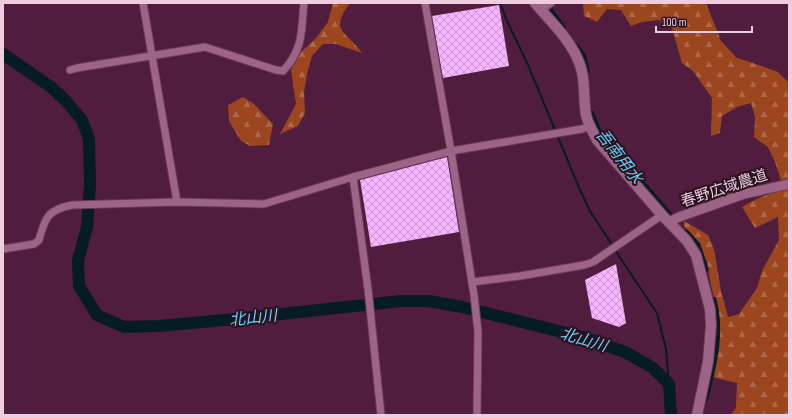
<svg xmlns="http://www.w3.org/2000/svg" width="792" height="418" viewBox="0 0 792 418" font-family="'Sofia Sans Condensed','Noto Sans JP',sans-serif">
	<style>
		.forest { fill: url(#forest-firs) }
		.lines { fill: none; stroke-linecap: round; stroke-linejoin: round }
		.stream { stroke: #061c24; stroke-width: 2 }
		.canal { stroke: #061c24; stroke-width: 7 }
		.river { stroke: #061c24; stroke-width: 12 }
		.building { fill: url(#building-cross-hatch) }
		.minor-casing { stroke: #683b59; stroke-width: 9 }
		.tertiary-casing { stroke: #683b59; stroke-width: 11 }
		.secondary-casing { stroke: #683b59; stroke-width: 12 }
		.minor { stroke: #9e6487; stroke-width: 7 }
		.tertiary { stroke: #9e6487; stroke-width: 9 }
		.secondary { stroke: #9e6487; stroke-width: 10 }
		.labels { text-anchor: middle; stroke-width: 4; stroke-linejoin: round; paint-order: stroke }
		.street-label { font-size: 15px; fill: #eecde0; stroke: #291220 }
		.water-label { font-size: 16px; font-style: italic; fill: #64d0f5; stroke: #291220 }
	</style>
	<defs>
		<pattern id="forest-firs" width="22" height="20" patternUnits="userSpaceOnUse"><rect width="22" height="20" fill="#9b461e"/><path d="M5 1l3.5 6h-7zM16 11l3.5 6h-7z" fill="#ae6849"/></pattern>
		<pattern id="building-cross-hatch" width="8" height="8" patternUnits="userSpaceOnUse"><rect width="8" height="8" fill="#f6b3fe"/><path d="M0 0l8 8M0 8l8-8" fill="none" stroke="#ca96cf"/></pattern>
	</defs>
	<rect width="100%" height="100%" fill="#501d3e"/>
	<g class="forest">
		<path d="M333,3H350C328,33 348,31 362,53L336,44H323L312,56L307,74L304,92L305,113L298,126L280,134L296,104L291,70L299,54L316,38L328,22Z"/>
		<polygon points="583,3 706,3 721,41 737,58 753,63 778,72 789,83 789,139 788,143 789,145 789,180 781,180 775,162 768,147 754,137 755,117 751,103 737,107 722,116 720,133 711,136 712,98 693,71 682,63 672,28 659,20 642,22 631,26 621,10 607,9 597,22 584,16"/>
		<polygon points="243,97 254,104 273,124 269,145 250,146 241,141 229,121 228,105"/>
		<path d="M789,189V415H731L736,408L737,383L712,377L719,330L715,302L710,280L707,262L696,241L684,226V221L708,235L714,249L721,291L728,317L739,314L757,288L762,271L779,240L778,217L755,228L742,207C757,198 772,192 789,189Z"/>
	</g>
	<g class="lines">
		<g class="stream">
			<polyline points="500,3 507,21 528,65 580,190 591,213 613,246"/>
			<polyline points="615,250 657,313 666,349 669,384"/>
		</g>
		<g class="canal">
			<polyline points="544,3 562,27"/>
			<polyline points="576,47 583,57 586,70"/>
			<polyline points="591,114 598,131 606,144"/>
			<polyline points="624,163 670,216"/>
			<polyline points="686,233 697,245 705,269"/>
			<path d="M705,398C713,365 722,333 713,300"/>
		</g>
		<polyline class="river" points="3,54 51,87 66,101 82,120 89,139 90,185 87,227 78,261 79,286 97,315 124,327 159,326 235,319 401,301 429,301 462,307 586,338 627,353 653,368 669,384 671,415"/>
	</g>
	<g class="building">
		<polygon points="499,5 509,66 443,78 432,16"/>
		<polygon points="447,157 459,232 371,247 360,180"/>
		<polygon points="616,264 626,323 619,327 592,318 585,280"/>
	</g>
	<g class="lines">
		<g class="minor-casing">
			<g id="minor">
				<polyline points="143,3 177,202"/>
				<polyline points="425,3 451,151 474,295 478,332 477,415"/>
				<polyline points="541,10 551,3"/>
				<path d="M70,70L77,68L205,47L276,70L283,71C304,49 301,30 304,3"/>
				<polyline points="353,177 368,289 381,415"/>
				<path d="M3,249L34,244L39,240C45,217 48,210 72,205L177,202L264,204L353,177L451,151L582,129L590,126"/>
				<polyline points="472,282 520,276 584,265 593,262 662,215"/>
			</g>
		</g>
		<g class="tertiary-casing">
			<polyline id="tertiary" points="669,222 679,217 744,194 789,184"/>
		</g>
		<g class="secondary-casing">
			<path id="secondary" d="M535,3C551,22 572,41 580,65C586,81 583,99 586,115C588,124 593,132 597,140L662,215L687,241L696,255L710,309L711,326L708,362L697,415"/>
		</g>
		<use href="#minor" class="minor"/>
		<use href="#tertiary" class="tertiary"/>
		<use href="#secondary" class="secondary"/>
	</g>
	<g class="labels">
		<g class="street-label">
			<text transform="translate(724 188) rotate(-18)" y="5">春野広域農道</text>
		</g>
		<g class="water-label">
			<text transform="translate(620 156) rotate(52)" y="6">吾南用水</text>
			<text transform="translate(253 317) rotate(-6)" y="6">北山川</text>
			<text transform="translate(584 339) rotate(17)" y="6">北山川</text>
		</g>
	</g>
	<rect width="792" height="418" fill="none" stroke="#eecde0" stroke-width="8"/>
	<path d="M656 26v6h96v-6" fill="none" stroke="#eecde0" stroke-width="2"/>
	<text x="662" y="26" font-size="12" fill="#eecde0" stroke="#291220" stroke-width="3" paint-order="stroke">100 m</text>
</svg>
